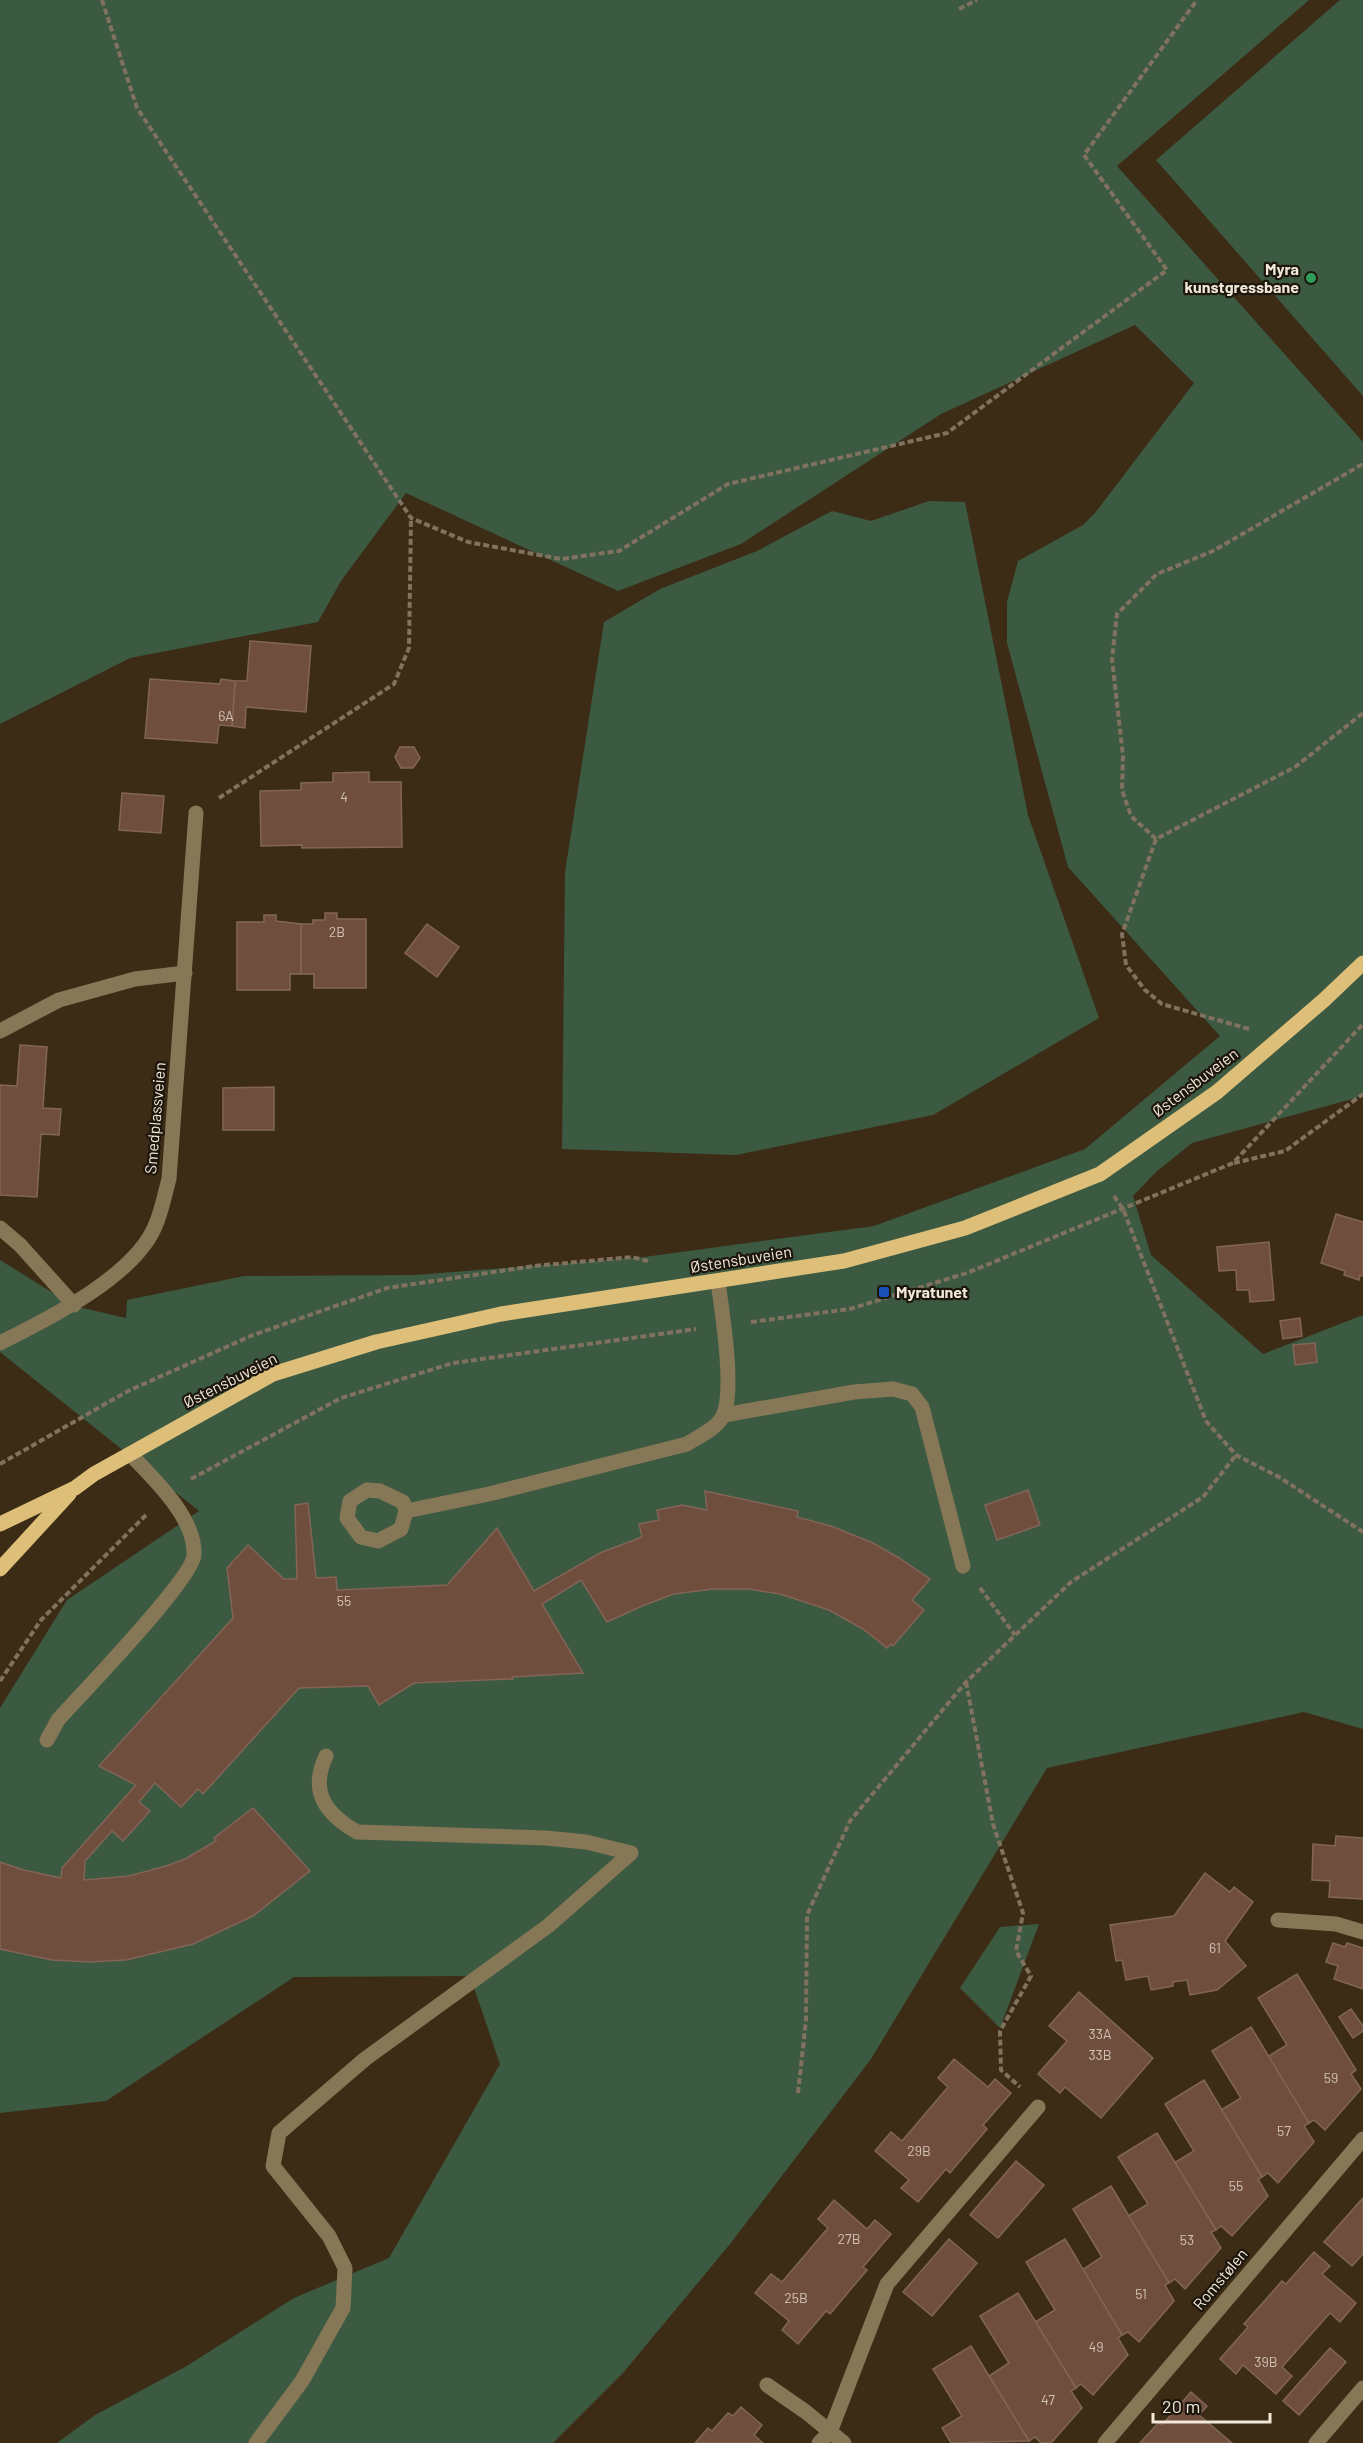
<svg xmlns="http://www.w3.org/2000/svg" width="1363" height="2443" viewBox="0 0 1363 2443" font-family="Barlow,sans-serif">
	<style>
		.green { fill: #3c5941 }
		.building { fill: #704e3e; stroke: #826557; stroke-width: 1.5 }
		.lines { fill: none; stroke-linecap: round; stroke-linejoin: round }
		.path { stroke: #80725f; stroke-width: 4; stroke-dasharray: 6 3; stroke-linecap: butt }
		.minor { stroke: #867856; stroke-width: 15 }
		.major { stroke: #ddbf79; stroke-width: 15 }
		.leisure-dot { fill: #2e9e5b; stroke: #1d160c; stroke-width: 2 }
		.transit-dot { fill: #1a4fb4; stroke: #1d160c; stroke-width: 2 }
		.labels { text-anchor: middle; stroke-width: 4.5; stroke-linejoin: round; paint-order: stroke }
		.number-label { font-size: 14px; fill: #d2c2b3 }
		.poi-label { font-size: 16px; font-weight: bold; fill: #f2e8da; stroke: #1d160c; text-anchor: end }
		.street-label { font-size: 16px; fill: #f2e8da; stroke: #1d160c }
	</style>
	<rect width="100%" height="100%" fill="#3c2c15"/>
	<g class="green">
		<polygon points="0,0 1309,0 1117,166 1363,442 1363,1096 1192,1143 1156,1172 1133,1196 1151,1255 1263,1354 1363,1315 1363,1729 1304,1712 1047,1768 871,2059 730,2244 623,2373 553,2443 57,2443 95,2415 185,2367 294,2298 389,2258 500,2064 470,1976 294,1977 106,2101 0,2113 0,1708 67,1600 199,1511 0,1352 0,1260 74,1306 126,1318 127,1300 244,1276 415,1275 644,1257 874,1226 1085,1149 1220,1036 1068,867 1007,643 1007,602 1018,561 1083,525 1095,513 1194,383 1135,325 941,414 741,544 618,591 406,493 341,581 318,622 130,658 0,724"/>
		<polygon points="1340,0 1363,0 1363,396 1156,160"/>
		<polygon points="929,501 965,502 1028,815 1099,1018 933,1115 736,1155 562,1149 565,872 604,622 660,589 757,551 832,511 871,521"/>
		<polygon points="1039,1924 1000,2028 960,1988 1000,1927"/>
	</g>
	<g class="building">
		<polygon points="250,641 311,646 306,712 246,707 245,728 232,726 235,681 247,681"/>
		<polygon points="150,679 220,684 221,679 235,681 232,726 219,725 217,743 145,738"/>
		<polygon points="400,747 414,747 420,758 413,768 401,768 395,757"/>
		<polygon points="369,772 369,782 401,782 402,847 302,848 302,845 261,846 260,791 301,790 301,783 333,782 333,773"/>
		<polygon points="122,793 164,796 161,833 119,830"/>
		<polygon points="325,913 337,913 337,919 366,919 366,988 314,988 314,974 301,974 301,924 313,924 313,920 325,920"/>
		<polygon points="264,915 276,915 276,921 301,924 301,974 290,974 290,990 237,990 237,922 264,922"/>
		<polygon points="427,924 459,947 437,977 405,953"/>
		<polygon points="20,1045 47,1047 43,1108 61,1109 59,1135 41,1134 37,1197 0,1195 0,1085 17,1086"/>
		<polygon points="274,1087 274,1130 223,1130 223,1088"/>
		<polygon points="1336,1214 1363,1222 1363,1276 1360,1275 1359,1280 1344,1275 1345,1271 1321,1263"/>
		<polygon points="1269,1242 1274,1300 1250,1302 1249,1290 1237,1290 1236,1270 1219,1271 1217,1247"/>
		<polygon points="1300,1318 1302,1336 1283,1339 1280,1321"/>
		<polygon points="1315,1343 1317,1362 1295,1365 1293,1345"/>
		<polygon points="1028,1490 1040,1525 997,1540 985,1505"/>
		<polygon points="705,1491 798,1511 797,1517 831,1526 873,1543 899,1558 930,1579 912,1600 924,1610 893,1646 891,1644 887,1648 863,1629 829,1610 780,1594 748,1589 713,1589 674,1594 642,1606 607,1622 581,1580 542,1604 583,1673 512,1677 513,1679 414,1683 379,1705 368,1686 299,1688 203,1794 198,1789 181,1807 155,1783 139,1802 150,1811 123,1841 112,1831 85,1861 84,1880 129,1876 166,1866 185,1859 216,1841 214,1838 253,1808 310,1871 253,1916 193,1944 126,1960 89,1962 52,1960 0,1949 0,1862 24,1870 61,1878 62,1868 136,1785 99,1766 233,1618 227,1568 248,1545 284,1579 297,1579 295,1505 308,1503 316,1578 336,1577 337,1590 447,1585 497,1528 534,1591 600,1553 642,1537 639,1524 659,1520 657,1510 682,1505 707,1510"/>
		<polygon points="1336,1836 1363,1838 1363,1899 1329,1897 1330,1881 1312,1880 1313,1844 1335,1846"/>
		<polygon points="1205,1873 1230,1892 1234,1887 1253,1902 1225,1941 1246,1966 1217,1990 1190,1995 1187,1980 1173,1982 1173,1986 1151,1990 1148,1976 1126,1980 1122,1960 1116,1961 1110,1925 1174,1916"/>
		<polygon points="1333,1943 1345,1947 1347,1943 1363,1948 1363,1989 1334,1979 1338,1966 1326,1962"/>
		<polygon points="1297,1974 1356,2070 1351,2074 1361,2089 1325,2130 1314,2120 1309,2123 1267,2057 1287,2045 1258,1998"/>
		<polygon points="1079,1992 1153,2058 1101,2118 1065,2087 1060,2093 1038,2074 1067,2041 1049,2026"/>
		<polygon points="1351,2009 1363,2026 1363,2031 1353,2038 1339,2017"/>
		<polygon points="1251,2027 1309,2123 1304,2126 1314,2142 1278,2183 1268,2173 1262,2177 1221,2110 1241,2098 1212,2051"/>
		<polygon points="954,2059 988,2087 995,2079 1011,2093 983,2125 987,2129 950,2173 946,2169 918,2202 901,2188 909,2180 875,2151 891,2132 902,2141 948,2087 938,2078"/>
		<polygon points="1204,2080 1262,2177 1258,2179 1268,2196 1232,2236 1221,2226 1216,2230 1174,2163 1194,2151 1165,2104"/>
		<polygon points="1157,2133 1216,2230 1211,2232 1221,2248 1185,2289 1175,2279 1169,2283 1128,2216 1148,2204 1118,2157"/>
		<polygon points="1016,2161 1044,2185 998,2238 970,2215"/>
		<polygon points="1111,2186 1169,2283 1165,2285 1174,2301 1139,2342 1128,2332 1122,2335 1082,2270 1102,2257 1073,2209"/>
		<polygon points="1363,2198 1363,2254 1352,2266 1324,2242"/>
		<polygon points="834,2200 867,2229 875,2220 891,2234 863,2267 867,2270 830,2314 826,2311 798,2344 782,2330 789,2321 755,2293 771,2274 782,2282 828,2228 818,2219"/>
		<polygon points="949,2239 977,2263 932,2316 903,2292"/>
		<polygon points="1065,2239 1122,2335 1118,2338 1128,2355 1093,2395 1081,2384 1076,2388 1035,2322 1055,2310 1026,2262"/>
		<polygon points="1314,2252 1330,2266 1322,2274 1356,2303 1340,2322 1330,2313 1282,2367 1292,2376 1276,2394 1243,2365 1236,2374 1220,2359 1248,2327 1244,2324 1282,2281 1286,2284"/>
		<polygon points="1018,2293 1076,2388 1071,2391 1082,2408 1051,2443 1041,2443 1035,2437 1029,2441 989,2376 1009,2363 980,2316"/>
		<polygon points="971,2346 989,2376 1029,2441 951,2443 942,2428 962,2416 933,2369"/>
		<polygon points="1330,2348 1346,2362 1299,2415 1283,2401"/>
		<polygon points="1191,2392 1207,2406 1199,2415 1232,2443 1140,2443 1159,2422 1162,2425"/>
		<polygon points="741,2407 762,2425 754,2435 763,2443 695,2443 708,2428 712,2431 728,2413 733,2416"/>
	</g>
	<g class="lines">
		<g class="path">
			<polyline points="102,0 137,108 411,518 468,542 561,559 619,551 728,484 947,433 1167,270 1084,155 1197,0"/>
			<polyline points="959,9 977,0"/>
			<polyline points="219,798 394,684 409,648 411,518"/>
			<polyline points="1156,839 1131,816 1122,790 1123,756 1112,659 1117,614 1157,574 1213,551 1361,465 1363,467"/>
			<polyline points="1249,1029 1162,1004 1145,990 1126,965 1122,934 1156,839 1295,767 1363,713"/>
			<polyline points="1234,1163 1285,1151 1363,1094"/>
			<polyline points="1114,1196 1123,1209 1206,1421 1236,1455 1279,1477 1363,1532"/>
			<polyline points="751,1322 850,1309 967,1273 1233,1163 1363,1024"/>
			<polyline points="0,1464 128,1391 253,1335 387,1288 534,1266 632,1257 648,1261"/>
			<polyline points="191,1479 341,1398 453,1363 696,1329"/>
			<polyline points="980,1588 1015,1635"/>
			<polyline points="0,1681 41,1620 148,1513"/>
			<polyline points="966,1682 993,1824 1023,1913 1016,1951 1031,1976 1000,2031 1001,2070 1020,2087"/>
			<polyline points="798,2093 806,2020 807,1915 850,1821 966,1682 1071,1582 1203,1497 1236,1455"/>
		</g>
		<g class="minor">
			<polyline points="0,1031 59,1000 135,979 185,973"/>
			<polyline points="0,1228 20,1245 74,1305"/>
			<path d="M0,1343C48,1319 136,1276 156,1224C162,1210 165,1193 169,1179L196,813"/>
			<polyline points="724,1415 854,1392 893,1389 912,1394 922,1407 963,1566"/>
			<polygon points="367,1490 380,1491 403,1502 406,1511 401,1529 378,1541 361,1537 347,1518 350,1501"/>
			<path d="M406,1511L489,1494L687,1444C699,1436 716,1429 723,1416C735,1391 722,1311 718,1282"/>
			<path d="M47,1740L58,1720C80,1695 193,1579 194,1555C196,1518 153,1478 130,1454"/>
			<polyline points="1278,1920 1336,1924 1363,1932"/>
			<polyline points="767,2385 806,2412 844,2443"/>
			<path d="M256,2443L302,2381L343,2308L345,2268L329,2236L273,2166L279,2133L365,2059L548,1926L631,1853L586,1842L546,1838L357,1832C326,1814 309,1792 326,1756"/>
			<polyline points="819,2443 830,2432 887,2284 1038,2107"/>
			<polyline points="1105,2443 1363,2139"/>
			<polyline points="1316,2443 1363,2388"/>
		</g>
		<g class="major">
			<polyline points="0,1524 75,1488 94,1474 273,1374 376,1342 501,1314 844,1261 965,1228 1100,1174 1217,1092 1324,1000 1363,963"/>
			<polyline points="0,1569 69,1494"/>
		</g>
	</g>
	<circle class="leisure-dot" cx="1311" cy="278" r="6"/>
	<rect class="transit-dot" x="878" y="1286" width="12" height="12" rx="3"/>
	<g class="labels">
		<g class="number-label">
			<text x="226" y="721">6A</text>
			<text x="344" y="802">4</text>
			<text x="337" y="937">2B</text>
			<text x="344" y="1606">55</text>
			<text x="1215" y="1953">61</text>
			<text x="1100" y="2039">33A</text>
			<text x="1100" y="2060">33B</text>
			<text x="1331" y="2083">59</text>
			<text x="1284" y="2136">57</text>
			<text x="919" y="2156">29B</text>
			<text x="1236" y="2191">55</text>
			<text x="849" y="2244">27B</text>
			<text x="1187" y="2245">53</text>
			<text x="1141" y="2299">51</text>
			<text x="796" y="2303">25B</text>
			<text x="1096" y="2352">49</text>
			<text x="1266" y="2367">39B</text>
			<text x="1048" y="2405">47</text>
		</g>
		<g class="poi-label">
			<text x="1299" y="275">Myra<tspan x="1299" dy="18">kunstgressbane</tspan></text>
			<text x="896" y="1298" text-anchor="start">Myratunet</text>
		</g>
		<g class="street-label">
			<text transform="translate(1195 1082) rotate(-37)" y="6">Østensbuveien</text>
			<text transform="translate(155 1118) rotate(-85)" y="6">Smedplassveien</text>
			<text transform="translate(741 1259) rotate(-9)" y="6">Østensbuveien</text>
			<text transform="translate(230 1380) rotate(-27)" y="6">Østensbuveien</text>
			<text transform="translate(1220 2279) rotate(-50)" y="6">Romstølen</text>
		</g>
	</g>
	<path d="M1153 2413v9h117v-9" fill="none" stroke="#f2e8da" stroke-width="3"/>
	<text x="1162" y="2413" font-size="18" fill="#f2e8da" stroke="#1d160c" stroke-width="4.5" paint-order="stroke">20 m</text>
</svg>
